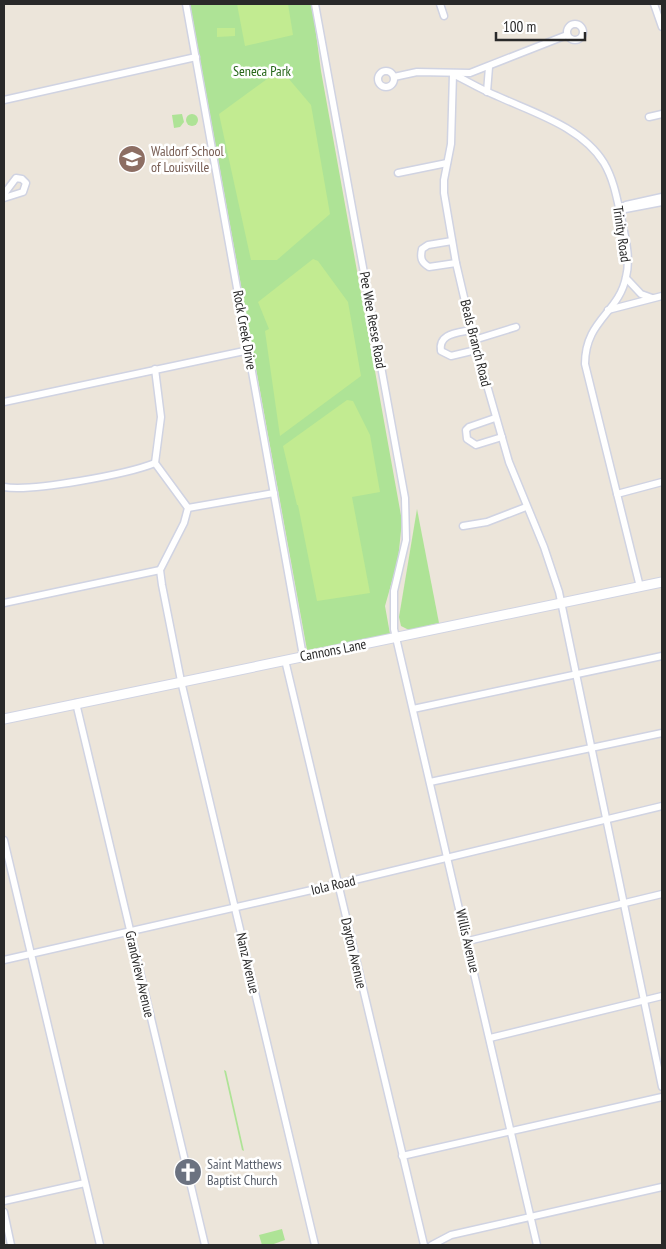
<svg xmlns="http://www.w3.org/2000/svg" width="666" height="1249" viewBox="0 0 666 1249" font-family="'PT Sans Narrow',sans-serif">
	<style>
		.green { fill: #aee396 }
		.pitch { fill: #c2eb91 }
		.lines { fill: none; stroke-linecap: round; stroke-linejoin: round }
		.street-casing { stroke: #d0d3e2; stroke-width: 9 }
		.secondary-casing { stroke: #d0d3e2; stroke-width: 11 }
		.street { stroke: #fff; stroke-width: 6 }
		.secondary { stroke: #fff; stroke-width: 9 }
		.labels { text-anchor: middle; stroke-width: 5; stroke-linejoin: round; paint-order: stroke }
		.park-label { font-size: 14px; fill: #266619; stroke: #fff }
		.education-label { font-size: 14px; fill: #785e54; stroke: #fff; text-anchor: start }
		.street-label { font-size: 14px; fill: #292929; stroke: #fff }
		.worship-label { font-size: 14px; fill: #5b616d; stroke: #fff; text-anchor: start }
	</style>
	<rect width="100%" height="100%" fill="#ece5da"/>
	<g class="green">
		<polygon points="190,4 312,4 321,71 402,521 398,560 385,606 390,634 307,650"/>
		<circle cx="192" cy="120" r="6"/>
		<polygon points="182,114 184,122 180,127 174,128 172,115"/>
		<polygon points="417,509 439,623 409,630 401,626 399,617"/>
		<polygon points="224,1070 226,1071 244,1151 242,1150"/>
		<polygon points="282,1229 285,1240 271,1245 262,1245 259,1235"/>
	</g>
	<g class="pitch">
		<polygon points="237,4 288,4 293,35 245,46"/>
		<polygon points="217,28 235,28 235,36 217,37"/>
		<polygon points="278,71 283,72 311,105 330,214 277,260 251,260 219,114"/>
		<polygon points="313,259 318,261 348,302 361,376 280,436 265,331 269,329 258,302"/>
		<polygon points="347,400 353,401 370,435 380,492 352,497 370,593 317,601 298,505 297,505 283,446"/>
	</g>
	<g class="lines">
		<g class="street-casing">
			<g id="street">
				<polyline points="186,4 303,656"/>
				<polyline points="315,4 405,498 406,540 394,591 394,629 537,1245"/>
				<polyline points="440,4 444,16"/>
				<polyline points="654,4 662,27"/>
				<circle cx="575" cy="32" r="8"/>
				<circle cx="386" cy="79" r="8"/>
				<polyline points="394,77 417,72 470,73 567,35"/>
				<polyline points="487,92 489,67"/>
				<polyline points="4,100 196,57"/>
				<polyline points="649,117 662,114"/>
				<polyline points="398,173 447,163"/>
				<polyline points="4,194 16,178 22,179 26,183 23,192 4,198"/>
				<polyline points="619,210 626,205 662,197"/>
				<polyline points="620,210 662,202"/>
				<path d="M452,241L428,245L422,249C420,258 421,262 429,267L456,263"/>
				<polyline points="626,278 641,294 652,298"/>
				<polyline points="608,310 662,296"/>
				<path d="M471,330C458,333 438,333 441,351L451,356L476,350"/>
				<polyline points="474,340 516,327"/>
				<polyline points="155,369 161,417 155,463 188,508 184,523 160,570 162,585 181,681 315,1245"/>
				<polyline points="4,402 249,350"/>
				<polyline points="495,418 469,427 466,430 467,439 476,445 502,437"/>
				<path d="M4,487C32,492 128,474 155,463"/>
				<polyline points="617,494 662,482"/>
				<polyline points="188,508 274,493"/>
				<polyline points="463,526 487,522 526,507"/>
				<path d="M640,587L585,364C585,320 619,313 626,277C631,257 625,237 621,217C617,199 614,180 604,163C582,127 534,113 497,96C482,90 467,81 453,74L451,144L444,180V193L456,263L474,340L509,462L544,547L559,592L662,1087"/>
				<polyline points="4,603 160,570"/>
				<polyline points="285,660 424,1245"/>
				<polyline points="76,703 205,1245"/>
				<polyline points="413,709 662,656"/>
				<polyline points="430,782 662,733"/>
				<polyline points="4,840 100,1245"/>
				<polyline points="468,941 662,894"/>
				<polyline points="4,960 338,884 662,806"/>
				<polyline points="490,1038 662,996"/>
				<polyline points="402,1156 662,1097"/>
				<polyline points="4,1201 85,1183"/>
				<polyline points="4,1212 11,1245"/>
				<polyline points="432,1245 451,1235 662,1187"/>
			</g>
		</g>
		<g class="secondary-casing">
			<polyline id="secondary" points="4,719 662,582"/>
		</g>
		<use href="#street" class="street"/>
		<use href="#secondary" class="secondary"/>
	</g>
	<defs>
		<g id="school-disc" transform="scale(1.4375)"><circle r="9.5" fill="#8d6e63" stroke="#fff"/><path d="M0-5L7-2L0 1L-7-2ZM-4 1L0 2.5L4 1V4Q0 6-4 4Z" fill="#fff"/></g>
		<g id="church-disc" transform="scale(1.4375)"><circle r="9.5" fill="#6b7280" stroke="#fff"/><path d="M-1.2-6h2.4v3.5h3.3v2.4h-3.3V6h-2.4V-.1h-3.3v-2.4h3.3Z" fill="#fff"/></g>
	</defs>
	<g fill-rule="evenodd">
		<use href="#school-disc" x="132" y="159"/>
		<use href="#church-disc" x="188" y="1172"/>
	</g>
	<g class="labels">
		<g class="park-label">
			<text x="262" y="76">Seneca Park</text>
		</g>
		<g class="education-label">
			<text x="151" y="156">Waldorf School<tspan x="151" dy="16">of Louisville</tspan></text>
		</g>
		<g class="street-label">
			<text transform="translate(622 234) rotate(82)" y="5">Trinity Road</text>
			<text transform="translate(373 320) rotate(80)" y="5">Pee Wee Reese Road</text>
			<text transform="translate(245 330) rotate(80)" y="5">Rock Creek Drive</text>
			<text transform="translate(476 343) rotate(76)" y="5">Beals Branch Road</text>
			<text transform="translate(333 650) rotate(-11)" y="5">Cannons Lane</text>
			<text transform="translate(333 885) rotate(-13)" y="5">Iola Road</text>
			<text transform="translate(468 941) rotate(77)" y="5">Willis Avenue</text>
			<text transform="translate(354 953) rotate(77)" y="5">Dayton Avenue</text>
			<text transform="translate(248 963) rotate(77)" y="5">Nanz Avenue</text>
			<text transform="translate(140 974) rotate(77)" y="5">Grandview Avenue</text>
		</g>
		<g class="worship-label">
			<text x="207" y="1169">Saint Matthews<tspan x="207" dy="16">Baptist Church</tspan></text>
		</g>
	</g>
	<rect width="666" height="1249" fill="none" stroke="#292929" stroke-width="10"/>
	<path d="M496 32v8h89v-8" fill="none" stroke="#292929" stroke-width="2.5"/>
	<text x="503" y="32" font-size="15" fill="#292929" stroke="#ffffff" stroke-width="4" paint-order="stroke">100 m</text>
</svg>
